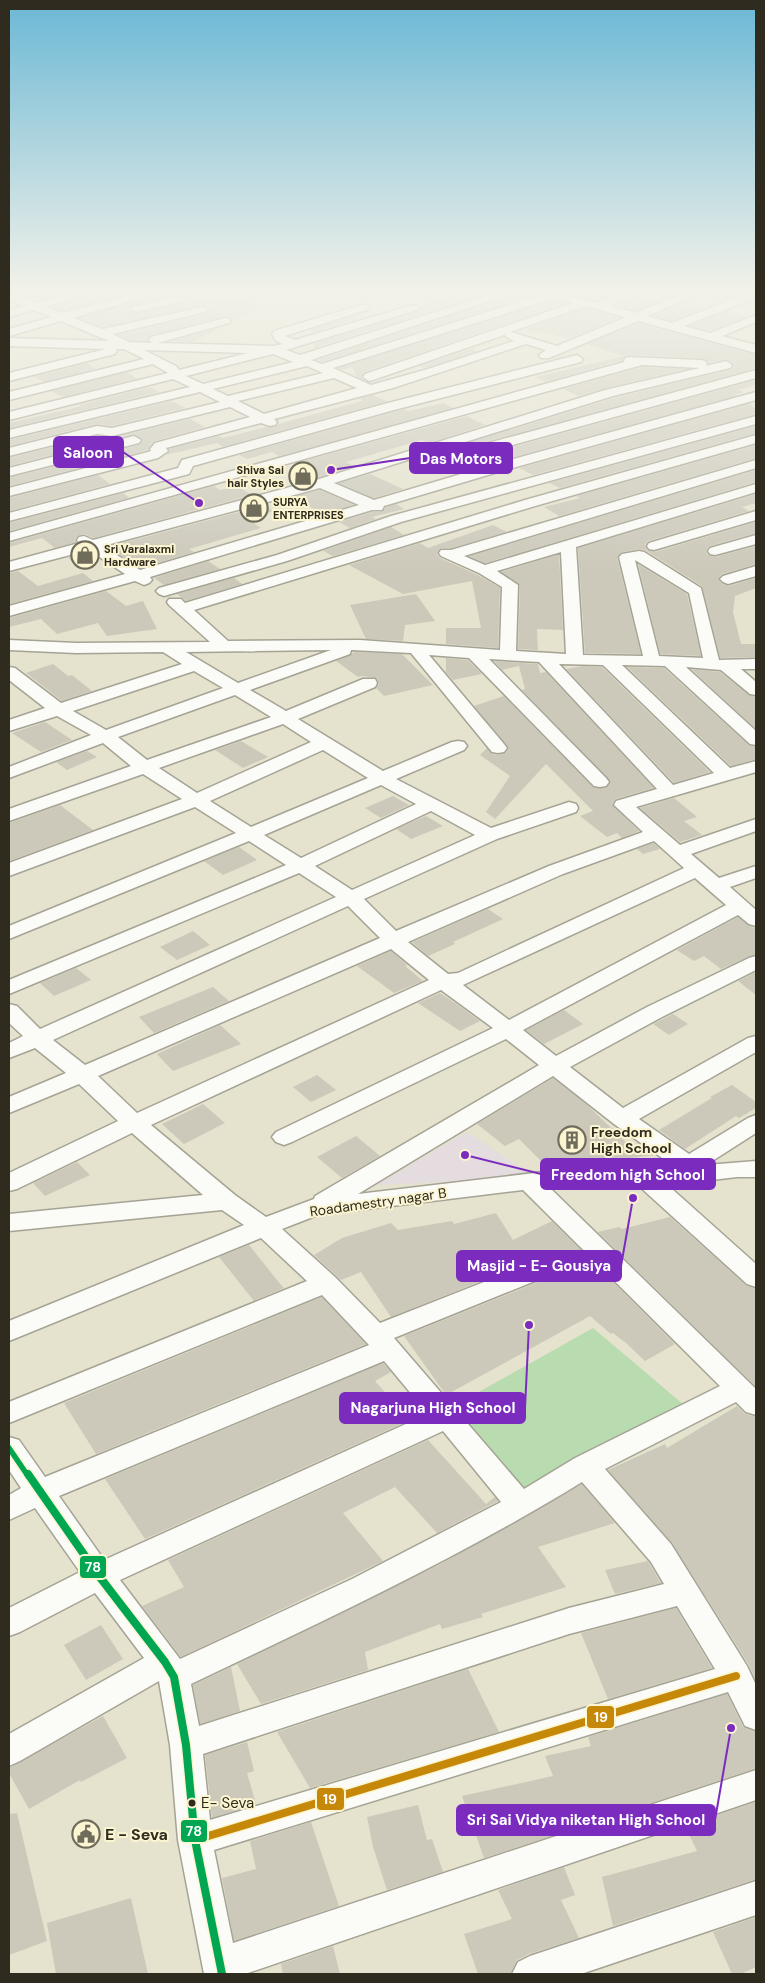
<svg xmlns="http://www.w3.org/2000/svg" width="765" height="1983" viewBox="0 0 765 1983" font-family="'DM Sans',sans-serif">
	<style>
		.education { fill: #e4dcde }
		.green { fill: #b8dbaf }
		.building { fill: #ccc9bb; fill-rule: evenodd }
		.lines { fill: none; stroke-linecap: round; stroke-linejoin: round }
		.street-casing { stroke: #a5a394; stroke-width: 3 }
		.street { fill: #fbfbf8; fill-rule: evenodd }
		.bus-1-far1-casing { stroke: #fcf5d1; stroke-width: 9 }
		.bus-1-casing { stroke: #fcf5d1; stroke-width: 11 }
		.bus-2-casing { stroke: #fcf5d1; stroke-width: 11 }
		.bus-1-far1 { stroke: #00a651; stroke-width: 5.5 }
		.bus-1 { stroke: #00a651; stroke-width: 8 }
		.bus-2 { stroke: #c58808; stroke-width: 8 }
		.bus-dot { fill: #2f2c1f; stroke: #fcf5d1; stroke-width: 2 }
		.labels { text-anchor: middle; stroke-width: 4; stroke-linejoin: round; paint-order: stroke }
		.far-poi-label { font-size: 11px; font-weight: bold; fill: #2f2c1f; stroke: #fcf5d1; text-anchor: start }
		.poi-label { font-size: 14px; font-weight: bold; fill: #2f2c1f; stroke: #fcf5d1; text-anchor: start }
		.street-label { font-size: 14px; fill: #2f2c1f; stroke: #fcf5d1 }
		.near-bus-label { font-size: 15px; fill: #2f2c1f; stroke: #fcf5d1; text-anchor: start }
		.near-poi-label { font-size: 16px; font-weight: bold; fill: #2f2c1f; stroke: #fcf5d1; text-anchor: start }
		.leader { fill: none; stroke: #7b2cbf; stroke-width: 2 }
		.callout-dot { fill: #7b2cbf; stroke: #fcf5d1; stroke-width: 2 }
		.callout { fill: #7b2cbf; stroke: #7b2cbf; stroke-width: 2 }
		.callout-label { font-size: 15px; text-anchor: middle; font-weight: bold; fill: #fff }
		.line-badge { stroke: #fcf5d1; stroke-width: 2 }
		.badge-label { font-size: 14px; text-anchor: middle; font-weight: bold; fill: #fff }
	</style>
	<rect width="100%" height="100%" fill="#e5e2ce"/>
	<polygon class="education" points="467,1132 536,1178 376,1185"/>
	<polygon class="green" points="593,1328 684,1405 522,1493 454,1406"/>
	<g class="building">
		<polygon points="24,293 59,293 39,300"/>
		<polygon points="88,293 129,293 63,311 53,307"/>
		<path d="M160,293H223V298L263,305L232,322L230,318L225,316L151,335L147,341L129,340L119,335L206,314L210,310L202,305L105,327L80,318ZM179,294L186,298L184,302L137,314L129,309L133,305Z"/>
		<polygon points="454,293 487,293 315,348 314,343 418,312 421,308 420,306"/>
		<polygon points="515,293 539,293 322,362 318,360"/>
		<polygon points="572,293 615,293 598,301 570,294 563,298 568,303 364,372 361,379 356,376 353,367 342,370 338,368"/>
		<polygon points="639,293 663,300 636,311 615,306"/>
		<polygon points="679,304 701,310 672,321 653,316"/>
		<polygon points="585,308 620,317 569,339 541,331 537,333 527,330 516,332"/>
		<polygon points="728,311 748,316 710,331 690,326"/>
		<polygon points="351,317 358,319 311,333 310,330"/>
		<polygon points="638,323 756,355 756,368 470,446 466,450 468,455 480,456 756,380 756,385 737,390 744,392 734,395 736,396 503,460 489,463 479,457 467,461 445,450 614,398 730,370 734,366 733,363 726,359 709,363 705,359 701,358 629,355 625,356 622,360 546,382 536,377 625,356 587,344"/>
		<polygon points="224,326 193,342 170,341"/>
		<polygon points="504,338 472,349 477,351 425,368 419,366"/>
		<polygon points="87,363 96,369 44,382 34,377"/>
		<polygon points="642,367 687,369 605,388 579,396 563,389"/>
		<polygon points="127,372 137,379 63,397 51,391"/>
		<polygon points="150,387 159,392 9,428 9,423 82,406 78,405"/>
		<polygon points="372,395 387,401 223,447 217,443 166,455 170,451 169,449 219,436 223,438 266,427 275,427 278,424 362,401 361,398"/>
		<polygon points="172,401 185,408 112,426 97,424 9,446 9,440"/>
		<polygon points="444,403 453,408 279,456 272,452 247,459 239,455 405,409 408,411"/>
		<polygon points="748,404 756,408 756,414 533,475 519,468"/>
		<polygon points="467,416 485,425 429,443 422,440 346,462 354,466 317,478 293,464"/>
		<polygon points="190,419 205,427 154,441 147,450 9,486 9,478 139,445 143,440 134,434 9,466 9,458 97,436 112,438"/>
		<polygon points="756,426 756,433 560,488 549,483"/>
		<polygon points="756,445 756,458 559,516 544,507 580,498 576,496"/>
		<polygon points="756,470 756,482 485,563 469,556"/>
		<polygon points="370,474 403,489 374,498 339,483"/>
		<polygon points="98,475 110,484 9,511 9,498"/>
		<polygon points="214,486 220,490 238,486 251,495 93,538 85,534 79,535 75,539 76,542 55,548 42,538 9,547 9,543"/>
		<polygon points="320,490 354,505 323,514 292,497"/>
		<polygon points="123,493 129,498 9,531 9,523"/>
		<polygon points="756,494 756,503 742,507 749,511 648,541 645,545 647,550 655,552 756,522 756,533 709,546 706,550 708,555 715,557 756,546 756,564 722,574 718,579 722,584 729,586 756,578 756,588 735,596 733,612 741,644 756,644 756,657 720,658 702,586 645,550 639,549 622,552 617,557 641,654 585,653 578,548"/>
		<polygon points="396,504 404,509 372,517 376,519 350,528 339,522 372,512 382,512 385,508"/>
		<polygon points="265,505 273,511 249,520 261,528 189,549 194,552 140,568 108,547"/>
		<polygon points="493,525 507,532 451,548 441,548 437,554 440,558 478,575 500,588 498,648 446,644 446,628 481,628 472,581 403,594 349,565 420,543 428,548"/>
		<polygon points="391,527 404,535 333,556 323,551"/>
		<polygon points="89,552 98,559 77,565 68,558"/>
		<polygon points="559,554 563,630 537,629 538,650 518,649 520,585 501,572"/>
		<polygon points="208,561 220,569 164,585 154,578"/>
		<polygon points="638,564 687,594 701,656 660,654"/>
		<polygon points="18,571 38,586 83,573 93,581 9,604 9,573"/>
		<polygon points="234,578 242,584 186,601 177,594"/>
		<polygon points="106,591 126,606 143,601 157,629 107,636 98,623 57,634 41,619 9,627 9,618"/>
		<polygon points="416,594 435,621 405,625 403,641 366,639 350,605"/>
		<polygon points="355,652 402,654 433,685 384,696 376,688 379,684 377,678 362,676 358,677 336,661"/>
		<polygon points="446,658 468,660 482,674 453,680 446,672"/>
		<polygon points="494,661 538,664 540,673 546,672 654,788 615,799 612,804 639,831 622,838 617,833 607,837 580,816 593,811 546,764 495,819 486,812 510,776 480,755 487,748 492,754 498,755 506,753 509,748 474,706 504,696 593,787 606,788 611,782 522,690 525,689 519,666 502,670"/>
		<polygon points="53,664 68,676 72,675 92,691 62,701 26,673"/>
		<polygon points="583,666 602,667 710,772 674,783 566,669"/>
		<polygon points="627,667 664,668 749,745 756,747 756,759 731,766"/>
		<polygon points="691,669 720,672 749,695 756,697 756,729"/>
		<polygon points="45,722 72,740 41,752 12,733"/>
		<polygon points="241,741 268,757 243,768 215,750"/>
		<polygon points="87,751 97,757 67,770 56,762"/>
		<polygon points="393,796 409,805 381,818 365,808"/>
		<polygon points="674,798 697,817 684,821 702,835 680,842 640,808"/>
		<polygon points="60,805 93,830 9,861 9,823"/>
		<polygon points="426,816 443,826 411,839 396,829"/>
		<polygon points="654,843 660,849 643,854 637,849"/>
		<polygon points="239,847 257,860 223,875 204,861"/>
		<polygon points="488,909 503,919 453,942 455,944 428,956 412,942"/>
		<polygon points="738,917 748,925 756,929 756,954 721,969 704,956 694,961 677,950"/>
		<polygon points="193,931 210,945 177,960 160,947"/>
		<polygon points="391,951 407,965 405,966 423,981 394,993 357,966"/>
		<polygon points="76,968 91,980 54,996 40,983"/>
		<polygon points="756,972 756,995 738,981"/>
		<polygon points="213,987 229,1001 154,1033 139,1017"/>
		<polygon points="440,993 458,1005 480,1021 460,1031 418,1003"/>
		<polygon points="564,1010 583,1024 544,1044 526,1030"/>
		<polygon points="673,1014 688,1024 669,1035 653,1024"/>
		<polygon points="220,1025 241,1044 173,1071 157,1054"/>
		<polygon points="317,1075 336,1090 311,1102 293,1087"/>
		<polygon points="553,1078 585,1103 631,1147 638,1143 654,1155 549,1169 519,1139 505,1146 477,1124"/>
		<polygon points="732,1085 756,1102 756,1108 739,1118 736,1116 685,1149 659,1130 712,1098 710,1097"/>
		<polygon points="203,1104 225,1123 184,1144 162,1124"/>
		<polygon points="356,1136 380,1156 342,1178 317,1157"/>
		<polygon points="77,1162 90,1175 45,1196 33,1183"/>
		<polygon points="496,1213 513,1240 552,1221 675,1344 645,1361 626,1343 613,1333 611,1334 590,1316 446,1395 404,1336 536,1283 541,1276 537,1268 527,1264 516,1267 391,1317 361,1272 341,1280 314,1255 342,1238 391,1223 398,1230 452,1221 454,1224"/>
		<polygon points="670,1217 746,1285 756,1289 756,1387 598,1232 619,1227 622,1229"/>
		<polygon points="249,1245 281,1285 284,1288 254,1301 219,1257"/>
		<polygon points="322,1297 366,1344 96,1454 64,1403"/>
		<polygon points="383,1363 391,1372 375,1381 410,1420 145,1539 105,1479"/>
		<polygon points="737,1406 745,1414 756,1417 756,1681 749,1665 672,1543 608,1470 665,1444 667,1448"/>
		<polygon points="428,1440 486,1504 495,1497 498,1501 437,1533 395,1487 343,1513 383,1561 181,1657 142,1606 184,1587 168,1560"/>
		<polygon points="582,1484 615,1523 538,1547 566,1587 481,1614 483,1617 442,1629 440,1624 365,1652 368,1670 261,1704 237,1664 439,1565"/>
		<polygon points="648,1561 661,1583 615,1594 605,1570"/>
		<polygon points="676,1608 712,1668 608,1699 581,1633"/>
		<polygon points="101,1625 123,1659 86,1680 64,1645"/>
		<polygon points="231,1667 240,1711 200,1724 193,1685"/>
		<polygon points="468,1669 499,1732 310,1788 277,1732"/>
		<polygon points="727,1694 743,1727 756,1732 756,1768 600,1820 553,1832 555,1835 484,1858 462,1796 553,1776 545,1756 591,1746 588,1737"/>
		<polygon points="103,1716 127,1758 81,1782 80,1780 29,1809 9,1773 9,1768"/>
		<polygon points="247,1742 254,1771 247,1773 256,1804 212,1818 205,1755"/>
		<polygon points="756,1802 756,1879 613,1926 602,1877 697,1851 685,1826"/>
		<polygon points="418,1805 427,1840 432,1839 443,1872 387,1890 373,1847 367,1817"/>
		<polygon points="17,1813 47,1941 9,1955 9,1814"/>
		<polygon points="311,1822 339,1906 234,1941 222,1878 256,1869 250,1841"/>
		<polygon points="564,1867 575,1895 561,1900 579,1938 529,1954 517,1960 510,1974 478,1974 464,1934 512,1919 498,1890"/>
		<polygon points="131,1898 148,1974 56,1974 47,1923"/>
		<polygon points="756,1917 756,1967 741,1974 732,1974 713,1932"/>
		<polygon points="333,1946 340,1974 283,1974 281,1964"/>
	</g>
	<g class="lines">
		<g class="street-casing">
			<g id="street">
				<path d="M9,293L36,303L67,293H86L46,307L63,313L138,293H158L73,318L103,329L202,307L208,310L206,312L113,334L129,342L152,343L149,340L151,337L225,318L229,319L231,321L229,323L158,343L273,346L283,344L276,341L272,334L274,331L361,305H369L371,307L369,309L285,336L295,340L409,306H417L419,308L417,310L286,350L300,355L495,293H513L311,360L322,364L547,293L560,295L558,297L333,368L371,385L428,369L514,341L505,336L507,334L373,380L369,381L363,377L365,374L573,303L565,299L571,296L598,303L621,293H637L610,306L636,313L683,293H699L648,316L672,323L747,293H756V298L684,326L710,333L756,315V322L722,336L756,345V353L638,321L549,358H541L539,355L546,350L526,344L393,388L274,419L277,422L275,425L270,426L261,423L166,448L168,451L158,458L9,496V488L148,452L151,451L150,449L155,443L250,417L230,407L112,436L97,434L9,456V448L97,426L112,428L220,402L200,392L9,438V430L190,387L173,379L9,420V412L168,373L153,364L9,400V392L144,359L124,349H116L117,351L115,354L9,381V373L106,349L9,346V338L109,341L61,321L9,336V329L51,317L34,310L9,317V310L24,306L9,300ZM585,306L626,317L557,346L511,332L507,333ZM144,350L248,353L179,370L176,366ZM273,354L293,362L203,384L186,376ZM307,366L323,373L228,396L213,389ZM334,378L357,388L264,414L238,401Z"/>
				<polygon points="179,296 183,297 185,299 183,301 137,312 131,309 133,307"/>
				<polygon points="577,355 583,359 581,362 394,410 193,466 189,474 9,521 9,513 178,468 182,460 384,404"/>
				<path d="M629,357L701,360L705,361L707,364L706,366L726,361L732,365L730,368L613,396L334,483L374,500L488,466L756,392V400L498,472L384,506L382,510H372L150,577L152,580L149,583L144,585L135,581L9,616V606L125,574L89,550L9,571V562L79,543L77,540L79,537L84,536L93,540L316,480L605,390L700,368L642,365L9,541V533L624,362L625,358ZM320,488L359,505L140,570L103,546Z"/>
				<polygon points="756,370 756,378 480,454 470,454 468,451 470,448"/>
				<polygon points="756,416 756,424 401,522 287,561 164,596 159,594 156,591 159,588 277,555 391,516"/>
				<path d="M756,435V443L535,506L194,610L228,641L360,640L500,650L502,587L479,573L441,556L439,553L441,550H451L756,460V468L464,556L485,565L756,484V492L576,547L583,655L643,656L619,557L622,554L639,551L644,552L701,588L719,660L756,659V669H741L756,682V695L750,694L721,670L686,667L756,731V745L750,744L665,666L622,665L730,768L756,761V772L636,807L680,845L756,819V831L691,854L719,878L756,866V878L730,887L756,910V926L749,924L738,915L523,1030L556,1056L647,1007L749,958L756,956V970L662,1017L570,1067L623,1108L748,1038L756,1036V1052L639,1119L689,1154L748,1118L756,1115V1133L706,1165L756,1161V1177H737L686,1183L662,1180L756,1264V1287L747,1284L630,1178L549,1187L756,1389V1415L746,1412L736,1402L605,1469L671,1544L747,1666L756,1685V1730L745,1726L728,1692L214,1850L233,1943L756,1770V1800L245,1974H204L178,1840L170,1745L159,1681L20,1761L9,1766V1734L144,1658L95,1593L20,1632L9,1636V1608L80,1572L35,1508L9,1520V1495L21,1488L9,1470V1437L19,1440L45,1477L369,1345L322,1295L9,1423V1402L307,1281L261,1238L9,1341V1321L244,1225L222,1210L9,1231V1214L203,1195L132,1133L17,1189L9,1191V1173L118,1121L79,1084L9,1113V1097L66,1073L35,1048L9,1058V1043L23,1036L9,1023V1004L17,1006L40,1029L336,897L299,873L9,994V980L286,865L249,841L9,939V926L236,833L195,807L9,876V863L182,799L143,774L9,821V809L131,766L103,743L9,778V767L91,735L57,716L9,731V720L45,708L9,680V667L15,668L61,703L182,664L163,652L76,653L9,650V640L76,643L210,642L169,605L167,602L169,599H181L185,603L525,500ZM561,552L566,654L516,651L518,585L497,571ZM635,560L689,593L703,658L659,656ZM331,650L238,683L186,652ZM351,650L411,653L492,752L498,753L504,752L507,748L504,744L429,655L469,658L594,786L600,787L606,786L609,782L606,778L489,659L539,662L657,789L616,801L614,805L643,832L549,866L396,931L364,899L497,839L576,812L578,808L576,804L569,802L491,828L396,779L464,750L467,746L464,742L458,741L452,742L383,771L298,719L375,687L377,683L375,679H363L286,711L250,690L350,654ZM559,664L603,665L714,773L673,785ZM194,671L223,688L106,730L73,711ZM235,695L271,717L147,760L118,737ZM283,724L311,742L197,793L159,768ZM323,750L368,778L251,827L210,801ZM381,785L416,804L301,858L264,835ZM431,811L475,835L352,890L315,866ZM654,841L684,868L458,973L448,974L408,942L563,874ZM695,878L726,905L509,1020L463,985ZM348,906L380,938L85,1065L53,1040ZM391,949L429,980L137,1113L98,1076ZM441,990L493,1028L276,1132L272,1137L276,1142L284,1145L292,1142L506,1039L539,1065L315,1196L314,1199L266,1217L235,1195L151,1125ZM553,1076L614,1124L672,1165L635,1161L358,1194ZM523,1190L720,1386L575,1458L524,1489L394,1338L535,1281L539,1275L535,1269L526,1266L517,1269L380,1323L335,1277L282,1229L318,1215ZM384,1361L428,1414L104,1560L59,1496ZM443,1431L501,1502L352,1579L180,1659L120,1580ZM582,1482L651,1562L664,1584L569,1608L199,1726L191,1684C323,1621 457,1559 582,1482ZM677,1606L715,1669L210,1820L203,1754L569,1634Z"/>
				<polygon points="134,436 141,440 139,443 9,476 9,468"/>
				<polygon points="756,511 756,520 654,550 649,549 647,546 649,543"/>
				<polygon points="756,535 756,544 715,555 710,554 708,551 710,548"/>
				<polygon points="756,566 756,576 728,584 723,582 720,579 723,576"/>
				<polygon points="756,1881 756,1915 581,1974 512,1974 518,1962 530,1956"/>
			</g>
		</g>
		<use href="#street" class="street"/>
		<g class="bus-1-far1-casing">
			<polyline id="bus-1-far1" points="9,1448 28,1476"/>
		</g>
		<g class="bus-1-casing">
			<polyline id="bus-1" points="28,1474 99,1576 165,1662 174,1677 186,1745 195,1840 222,1974"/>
		</g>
		<g class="bus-2-casing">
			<polyline id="bus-2" points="195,1840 736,1676"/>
		</g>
		<use href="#bus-1-far1" class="bus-1-far1"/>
		<use href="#bus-1" class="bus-1"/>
		<use href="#bus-2" class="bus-2"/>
	</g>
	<linearGradient id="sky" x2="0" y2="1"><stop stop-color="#6bb8d5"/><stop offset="0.51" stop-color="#f3f2e9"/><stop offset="1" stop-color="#f3f2e9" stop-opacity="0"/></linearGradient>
	<rect width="765" height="571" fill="url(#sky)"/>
	<defs>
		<g id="shop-ring" transform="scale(1.4375)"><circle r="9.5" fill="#fcf5d1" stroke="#6f6c5c" stroke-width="1.5"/><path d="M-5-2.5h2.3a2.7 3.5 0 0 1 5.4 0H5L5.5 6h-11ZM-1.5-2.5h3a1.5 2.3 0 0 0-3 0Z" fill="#6f6c5c"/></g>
		<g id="building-ring" transform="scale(1.4375)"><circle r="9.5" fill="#fcf5d1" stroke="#6f6c5c" stroke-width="1.5"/><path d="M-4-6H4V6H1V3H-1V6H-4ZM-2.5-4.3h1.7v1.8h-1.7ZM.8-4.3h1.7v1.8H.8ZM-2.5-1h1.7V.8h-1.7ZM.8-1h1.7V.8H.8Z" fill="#6f6c5c"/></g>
		<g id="civic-ring" transform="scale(1.4375)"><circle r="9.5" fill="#fcf5d1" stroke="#6f6c5c" stroke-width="1.5"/><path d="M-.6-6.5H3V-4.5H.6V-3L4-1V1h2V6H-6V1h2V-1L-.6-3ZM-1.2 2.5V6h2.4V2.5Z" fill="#6f6c5c"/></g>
	</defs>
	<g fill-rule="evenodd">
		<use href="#shop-ring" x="303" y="476"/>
		<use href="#shop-ring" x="254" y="508"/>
		<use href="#shop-ring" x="85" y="555"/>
		<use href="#building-ring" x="572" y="1140"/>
		<use href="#civic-ring" x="86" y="1834"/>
	</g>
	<circle class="bus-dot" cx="192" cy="1803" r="4.5"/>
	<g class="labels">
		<g class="far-poi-label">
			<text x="284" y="474" text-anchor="end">Shiva Sai<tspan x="284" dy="13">hair Styles</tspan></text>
			<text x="273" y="506">SURYA<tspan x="273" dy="13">ENTERPRISES</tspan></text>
			<text x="104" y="553">Sri Varalaxmi<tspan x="104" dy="13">Hardware</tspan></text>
		</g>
		<g class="poi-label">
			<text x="591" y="1137">Freedom<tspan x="591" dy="16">High School</tspan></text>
		</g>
		<g class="street-label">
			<text transform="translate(378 1202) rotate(-8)" y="5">Roadamestry nagar B</text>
		</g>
		<g class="near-bus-label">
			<text x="201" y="1808">E- Seva</text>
		</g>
		<g class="near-poi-label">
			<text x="105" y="1840">E - Seva</text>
		</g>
	</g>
	<path class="leader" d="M199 503L123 452M331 470L410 458M465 1155L541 1174M633 1198L621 1266M529 1325L525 1408M731 1728L715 1820"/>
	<g class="callout-dot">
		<circle cx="199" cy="503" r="5"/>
		<circle cx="331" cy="470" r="5"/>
		<circle cx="465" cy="1155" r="5"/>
		<circle cx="633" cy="1198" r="5"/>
		<circle cx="529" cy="1325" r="5"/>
		<circle cx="731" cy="1728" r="5"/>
	</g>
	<g class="callout">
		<rect x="54" y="437" width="69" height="30" rx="5"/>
		<rect x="410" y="443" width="102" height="30" rx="5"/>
		<rect x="541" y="1159" width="174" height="30" rx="5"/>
		<rect x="457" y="1251" width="164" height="30" rx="5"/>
		<rect x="340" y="1393" width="185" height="30" rx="5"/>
		<rect x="457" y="1805" width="258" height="30" rx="5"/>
	</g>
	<g class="callout-label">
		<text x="88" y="458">Saloon</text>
		<text x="461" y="464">Das Motors</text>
		<text x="628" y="1180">Freedom high School</text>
		<text x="539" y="1271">Masjid - E- Gousiya</text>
		<text x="433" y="1413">Nagarjuna High School</text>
		<text x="586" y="1825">Sri Sai Vidya niketan High School</text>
	</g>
	<g class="line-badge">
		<rect x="79" y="1555" width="28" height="24" rx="5" fill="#00a651"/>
		<rect x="586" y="1705" width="29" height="24" rx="5" fill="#c58808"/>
		<rect x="316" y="1787" width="29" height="24" rx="5" fill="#c58808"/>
		<rect x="180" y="1819" width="28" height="24" rx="5" fill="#00a651"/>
	</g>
	<g class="badge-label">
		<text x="93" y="1572">78</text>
		<text x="601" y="1722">19</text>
		<text x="330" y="1804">19</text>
		<text x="194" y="1836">78</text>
	</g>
	<rect width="765" height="1983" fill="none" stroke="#2f2c1f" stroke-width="20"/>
</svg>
